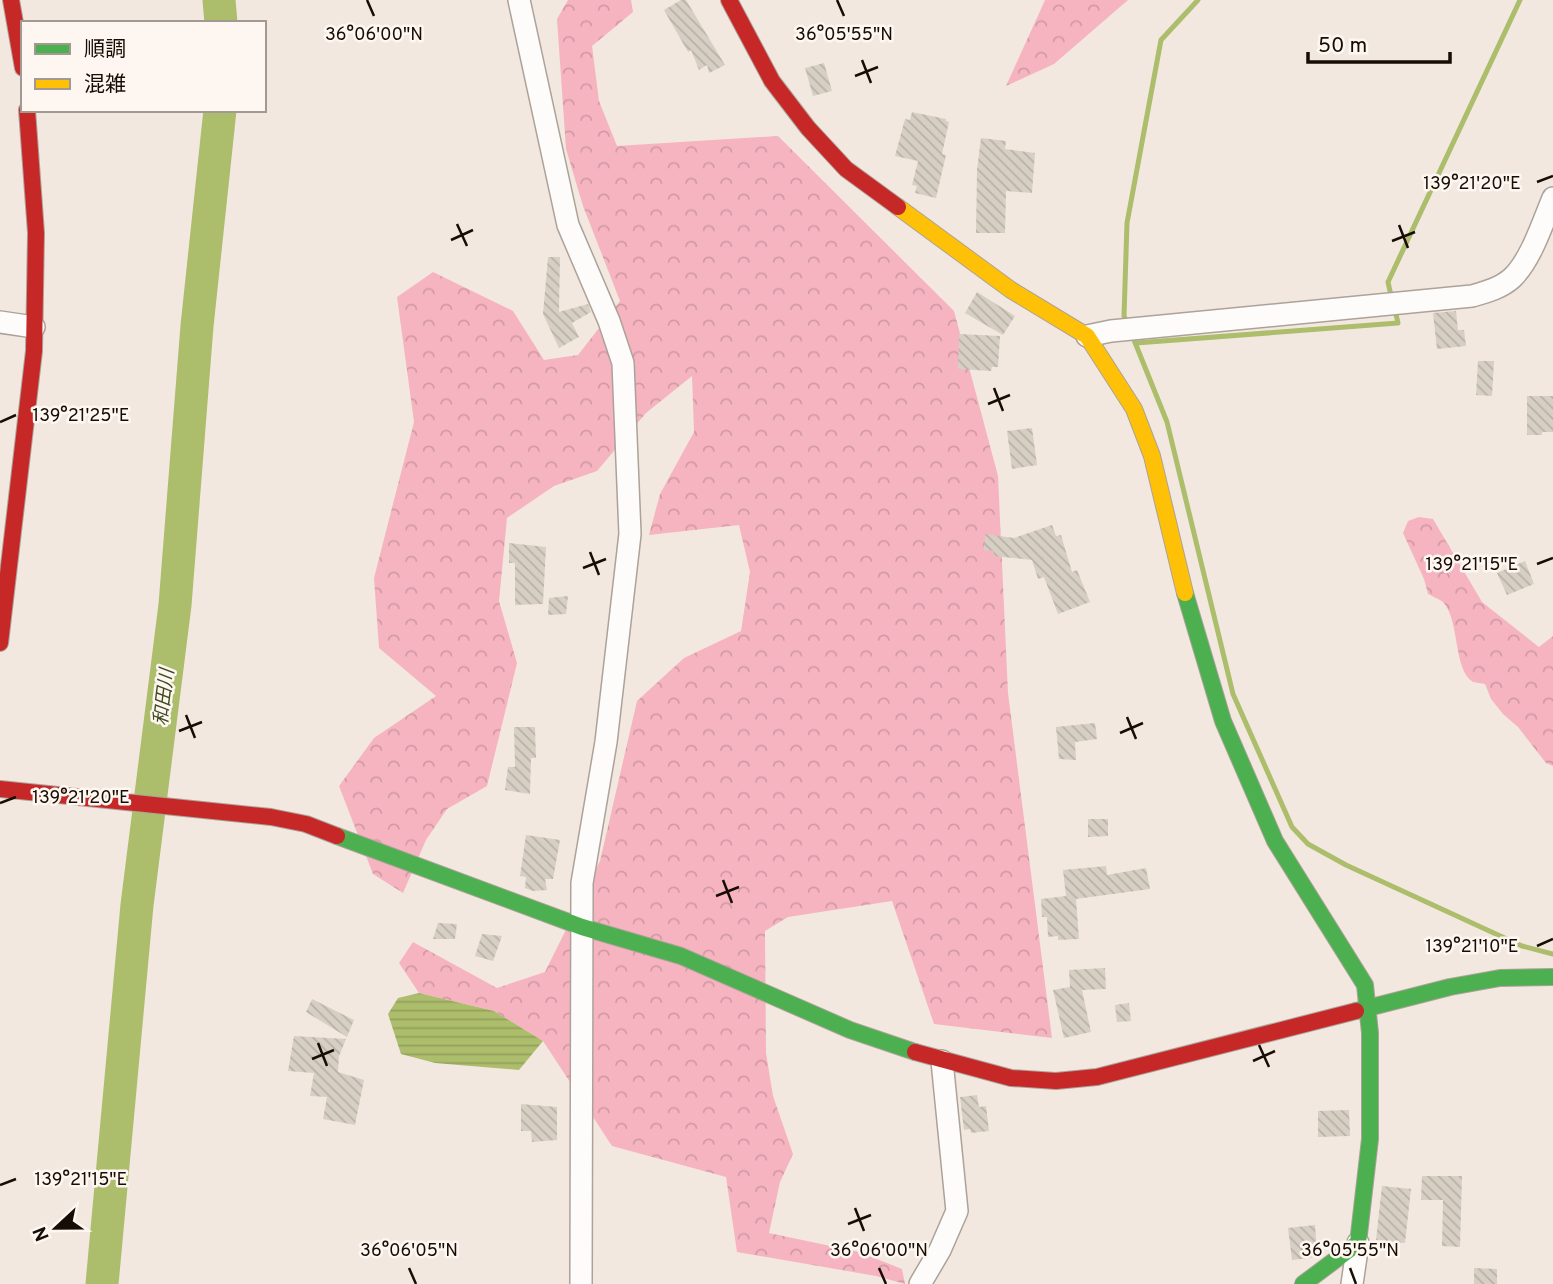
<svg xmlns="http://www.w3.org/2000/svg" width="1553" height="1284" viewBox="0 0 1553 1284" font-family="Overpass,'Noto Sans JP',sans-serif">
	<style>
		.forest { fill: url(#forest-crowns) }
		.water { fill: url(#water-rules) }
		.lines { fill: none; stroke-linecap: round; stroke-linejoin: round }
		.stream { stroke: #acbd6c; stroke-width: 5 }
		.river { stroke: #acbd6c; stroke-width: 33 }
		.building { fill: url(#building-back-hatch) }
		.street-casing { stroke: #aca299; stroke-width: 24 }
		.fast-casing { stroke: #aca299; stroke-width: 18 }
		.slow-casing { stroke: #aca299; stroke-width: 18 }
		.jam-casing { stroke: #aca299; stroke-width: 18 }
		.street { stroke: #fdfcfa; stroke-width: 21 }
		.fast { stroke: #4caf50; stroke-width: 16 }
		.slow { stroke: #ffc107; stroke-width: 16 }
		.jam { stroke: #c62828; stroke-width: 16 }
		.ticks { fill: none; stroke: #170d04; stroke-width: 2.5 }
		.labels { text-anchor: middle; stroke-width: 5; stroke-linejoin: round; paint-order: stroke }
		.water-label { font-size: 19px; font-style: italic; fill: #3f4b1f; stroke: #fef7f1 }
		.ticks-label { font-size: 18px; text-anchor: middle; fill: #170d04; stroke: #fef7f1; stroke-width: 5; stroke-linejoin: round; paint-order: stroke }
	</style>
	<defs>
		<pattern id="forest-crowns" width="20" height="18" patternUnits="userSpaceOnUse" patternTransform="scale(1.75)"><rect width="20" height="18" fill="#f6b4c1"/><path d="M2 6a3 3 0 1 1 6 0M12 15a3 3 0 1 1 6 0" fill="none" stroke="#d29aa4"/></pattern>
		<pattern id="water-rules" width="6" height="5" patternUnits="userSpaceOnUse" patternTransform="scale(1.75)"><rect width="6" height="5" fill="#acbd6c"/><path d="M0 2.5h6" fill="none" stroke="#93a15c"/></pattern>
		<pattern id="building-back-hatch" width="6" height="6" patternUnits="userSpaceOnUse" patternTransform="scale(1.75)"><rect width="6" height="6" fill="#d7cfc4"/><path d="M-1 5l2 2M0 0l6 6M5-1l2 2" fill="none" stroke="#b8b1a7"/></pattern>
	</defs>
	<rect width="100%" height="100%" fill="#f3e8df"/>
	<g class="forest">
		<polygon points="568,0 631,0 633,12 592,46 599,101 617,146 778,136 954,311 998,476 1008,693 1052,1038 934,1024 892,901 788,917 765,931 766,1053 773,1096 793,1154 780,1182 769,1233 859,1252 902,1269 905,1284 876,1276 737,1252 726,1177 612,1146 543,1041 494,1011 419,993 399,963 413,942 497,988 545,972 600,861 637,701 684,658 741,631 750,572 739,525 649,535 660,494 694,432 692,376 646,413 597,471 554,486 507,518 499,601 517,663 487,786 447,809 426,840 403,893 373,874 339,786 374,738 436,696 379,648 374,578 414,422 397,297 433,272 513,311 544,360 578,355 620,301 583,206 566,149 557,19"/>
		<polygon points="1045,0 1128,0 1054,64 1006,86"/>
		<path d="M1419,517L1433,519L1482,602L1539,647L1553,636V766L1546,763L1518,727L1503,714L1491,699L1485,684C1481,683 1477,683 1473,682C1453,670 1460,620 1443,602C1439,599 1432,596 1428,594L1424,579L1403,533L1408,521Z"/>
	</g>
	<polygon class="water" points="419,993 494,1011 543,1041 519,1070 435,1063 401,1054 388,1014 398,998"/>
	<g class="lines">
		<g class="stream">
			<polyline points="1392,300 1388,282 1520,0"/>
			<polyline points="1128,325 1124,316 1127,223 1161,40 1198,0"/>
			<polyline points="1132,335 1167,422 1233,694 1292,827 1308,844 1346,865 1522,946 1553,954"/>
			<polyline points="1136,343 1398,323 1395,310"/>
		</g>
		<g class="river">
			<polyline points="219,0 221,23"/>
			<polyline points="102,1284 137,905 175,605 197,326 220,110"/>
		</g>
	</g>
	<g class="building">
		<polygon points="681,0 686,0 725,65 709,73 707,65 699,70 691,50 688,52 664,10"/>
		<polygon points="824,63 832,91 813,96 805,68"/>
		<polygon points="912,112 946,119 946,121 949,122 942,154 946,155 936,198 915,193 917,186 912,185 918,161 895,156 905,119 910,120"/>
		<polygon points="981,138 1006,141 1005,149 1035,153 1032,193 1006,191 1005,233 976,233 977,170"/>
		<polygon points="548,257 560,257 559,312 588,304 591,312 572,323 579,337 559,348 543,314"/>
		<polygon points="977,292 1015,316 1003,335 965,313"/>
		<polygon points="1456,311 1458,330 1464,330 1466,346 1437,349 1433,313"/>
		<polygon points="959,334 1000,336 998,367 992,367 991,371 958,369"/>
		<polygon points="1478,361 1494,361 1492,396 1476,395"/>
		<polygon points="1527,396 1553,396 1553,432 1542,432 1542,435 1527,435"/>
		<polygon points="1032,428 1037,465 1012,469 1007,431"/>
		<polygon points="1052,525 1056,536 1061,535 1072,572 1077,570 1090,602 1058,614 1044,577 1038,579 1032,560 993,556 994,551 984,550 985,534 1014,538"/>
		<polygon points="509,543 546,547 543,604 515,605 515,563 509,563"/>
		<polygon points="1525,561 1534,584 1507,595 1497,573"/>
		<polygon points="568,596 566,614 548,615 549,598"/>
		<polygon points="1095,723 1097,739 1075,742 1076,760 1059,759 1056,727"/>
		<polygon points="514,727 535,727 536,758 531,758 530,794 505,790 508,767 515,767"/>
		<polygon points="1088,819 1108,819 1108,836 1088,837"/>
		<polygon points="526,835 560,840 553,879 545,879 547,890 533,891 525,888 526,877 520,876"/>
		<polygon points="1106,866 1107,875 1146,868 1150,889 1076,899 1079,939 1058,940 1058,936 1048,937 1047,917 1042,917 1041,899 1066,896 1063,870"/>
		<polygon points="438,923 457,924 455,939 433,939"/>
		<polygon points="482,934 502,936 493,961 475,956"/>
		<polygon points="1105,968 1106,989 1082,990 1091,1032 1064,1038 1053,990 1070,987 1069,970"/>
		<polygon points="312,999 354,1020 347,1037 306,1012"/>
		<polygon points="1129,1003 1131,1021 1117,1022 1115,1005"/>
		<polygon points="294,1036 346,1039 339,1056 338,1072 364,1080 355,1125 323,1119 327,1097 310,1096 314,1073 288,1071"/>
		<polygon points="977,1095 979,1107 986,1106 989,1131 971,1133 970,1129 964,1130 960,1097"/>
		<polygon points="521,1104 557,1107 557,1140 532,1142 531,1131 521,1131"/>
		<polygon points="1349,1110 1350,1136 1318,1137 1318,1111"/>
		<polygon points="1422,1176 1462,1176 1460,1247 1442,1246 1443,1200 1421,1200"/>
		<polygon points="1382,1186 1411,1189 1405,1243 1376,1240"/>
		<polygon points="1315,1225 1317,1253 1310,1258 1292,1260 1288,1228"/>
		<polygon points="1474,1268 1497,1269 1497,1284 1474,1284"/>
	</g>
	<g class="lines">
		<g class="street-casing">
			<g id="street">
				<polyline points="519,0 568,225 609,321 623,363 630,534 606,742 582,883 581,1284"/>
				<polyline points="0,322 34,327"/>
				<path d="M1087,336L1111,331L1472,296C1486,292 1501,288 1512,278C1531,260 1543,222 1553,198"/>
				<polyline points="920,1284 940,1250 957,1211 942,1061"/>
				<polyline points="1352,1284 1358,1243"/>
			</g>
		</g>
		<g class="fast-casing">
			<g id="fast">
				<polyline points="1185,593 1223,721 1275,841 1365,985 1370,1033 1370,1139 1358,1243 1303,1284"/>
				<polyline points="337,836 582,927 681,956 850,1030 915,1052"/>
				<polyline points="1356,1011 1450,987 1500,978 1553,977"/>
			</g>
		</g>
		<g class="slow-casing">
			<polyline id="slow" points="898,207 1011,290 1087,336 1134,409 1152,456 1185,593"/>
		</g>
		<g class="jam-casing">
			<g id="jam">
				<polyline points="11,0 23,68"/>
				<polyline points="729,0 772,81 808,128 846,169 898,207"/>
				<polyline points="0,643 34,351 36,233 27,110"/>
				<polyline points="0,789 271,817 306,824 337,836"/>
				<polyline points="915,1052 1011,1078 1056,1081 1097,1077 1356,1011"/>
			</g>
		</g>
		<use href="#street" class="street"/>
		<use href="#fast" class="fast"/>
		<use href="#slow" class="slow"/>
		<use href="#jam" class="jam"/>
	</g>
	<path class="ticks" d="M367,0L374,16M837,0L844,16M862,60L871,83M855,76L878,67M1537,182L1553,176M457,224L467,246M1399,225L1408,248M451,240L473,230M1392,241L1415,232M994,388L1003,411M988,404L1010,395M0,422L16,415M590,552L599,575M1537,564L1553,558M583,568L606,559M186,715L195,738M1127,717L1136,739M179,731L202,722M1120,733L1143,723M0,803L16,797M723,880L732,903M716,896L739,887M1537,946L1553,939M318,1043L327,1066M1259,1045L1269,1067M312,1059L334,1050M1253,1061L1275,1051M0,1185L16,1179M855,1208L864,1231M848,1224L871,1215M409,1268L416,1284M879,1268L886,1284M1350,1268L1356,1284"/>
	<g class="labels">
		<g class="water-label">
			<text transform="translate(163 697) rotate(-83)" y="7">和田川</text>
		</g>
	</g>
	<g class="ticks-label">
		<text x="844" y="40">36°05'55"N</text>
		<text x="374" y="40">36°06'00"N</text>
		<text x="1472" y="189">139°21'20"E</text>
		<text x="81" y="421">139°21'25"E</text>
		<text x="1472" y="570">139°21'15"E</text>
		<text x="81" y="803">139°21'20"E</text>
		<text x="1472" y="952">139°21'10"E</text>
		<text x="81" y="1185">139°21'15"E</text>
		<text x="409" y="1256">36°06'05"N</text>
		<text x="879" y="1256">36°06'00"N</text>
		<text x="1350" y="1256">36°05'55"N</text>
	</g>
	<rect x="21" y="21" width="245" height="91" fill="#fef7f1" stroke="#a29992" stroke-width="2"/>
	<rect x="35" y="44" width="35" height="10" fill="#4caf50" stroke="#a29992" stroke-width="2"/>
	<text x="84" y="56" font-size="21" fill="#170d04">順調</text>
	<rect x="35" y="79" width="35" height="10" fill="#ffc107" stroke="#a29992" stroke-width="2"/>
	<text x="84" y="91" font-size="21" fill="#170d04">混雑</text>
	<g transform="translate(56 1228) rotate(248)" stroke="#fef7f1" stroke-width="5" paint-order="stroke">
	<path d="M0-5L12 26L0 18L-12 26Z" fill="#170d04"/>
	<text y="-10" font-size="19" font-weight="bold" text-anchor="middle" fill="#170d04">N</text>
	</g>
	<path d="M1308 52v10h142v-10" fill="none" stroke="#170d04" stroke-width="3.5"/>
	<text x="1318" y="52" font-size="21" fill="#170d04" stroke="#fef7f1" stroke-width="5" paint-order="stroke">50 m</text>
</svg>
